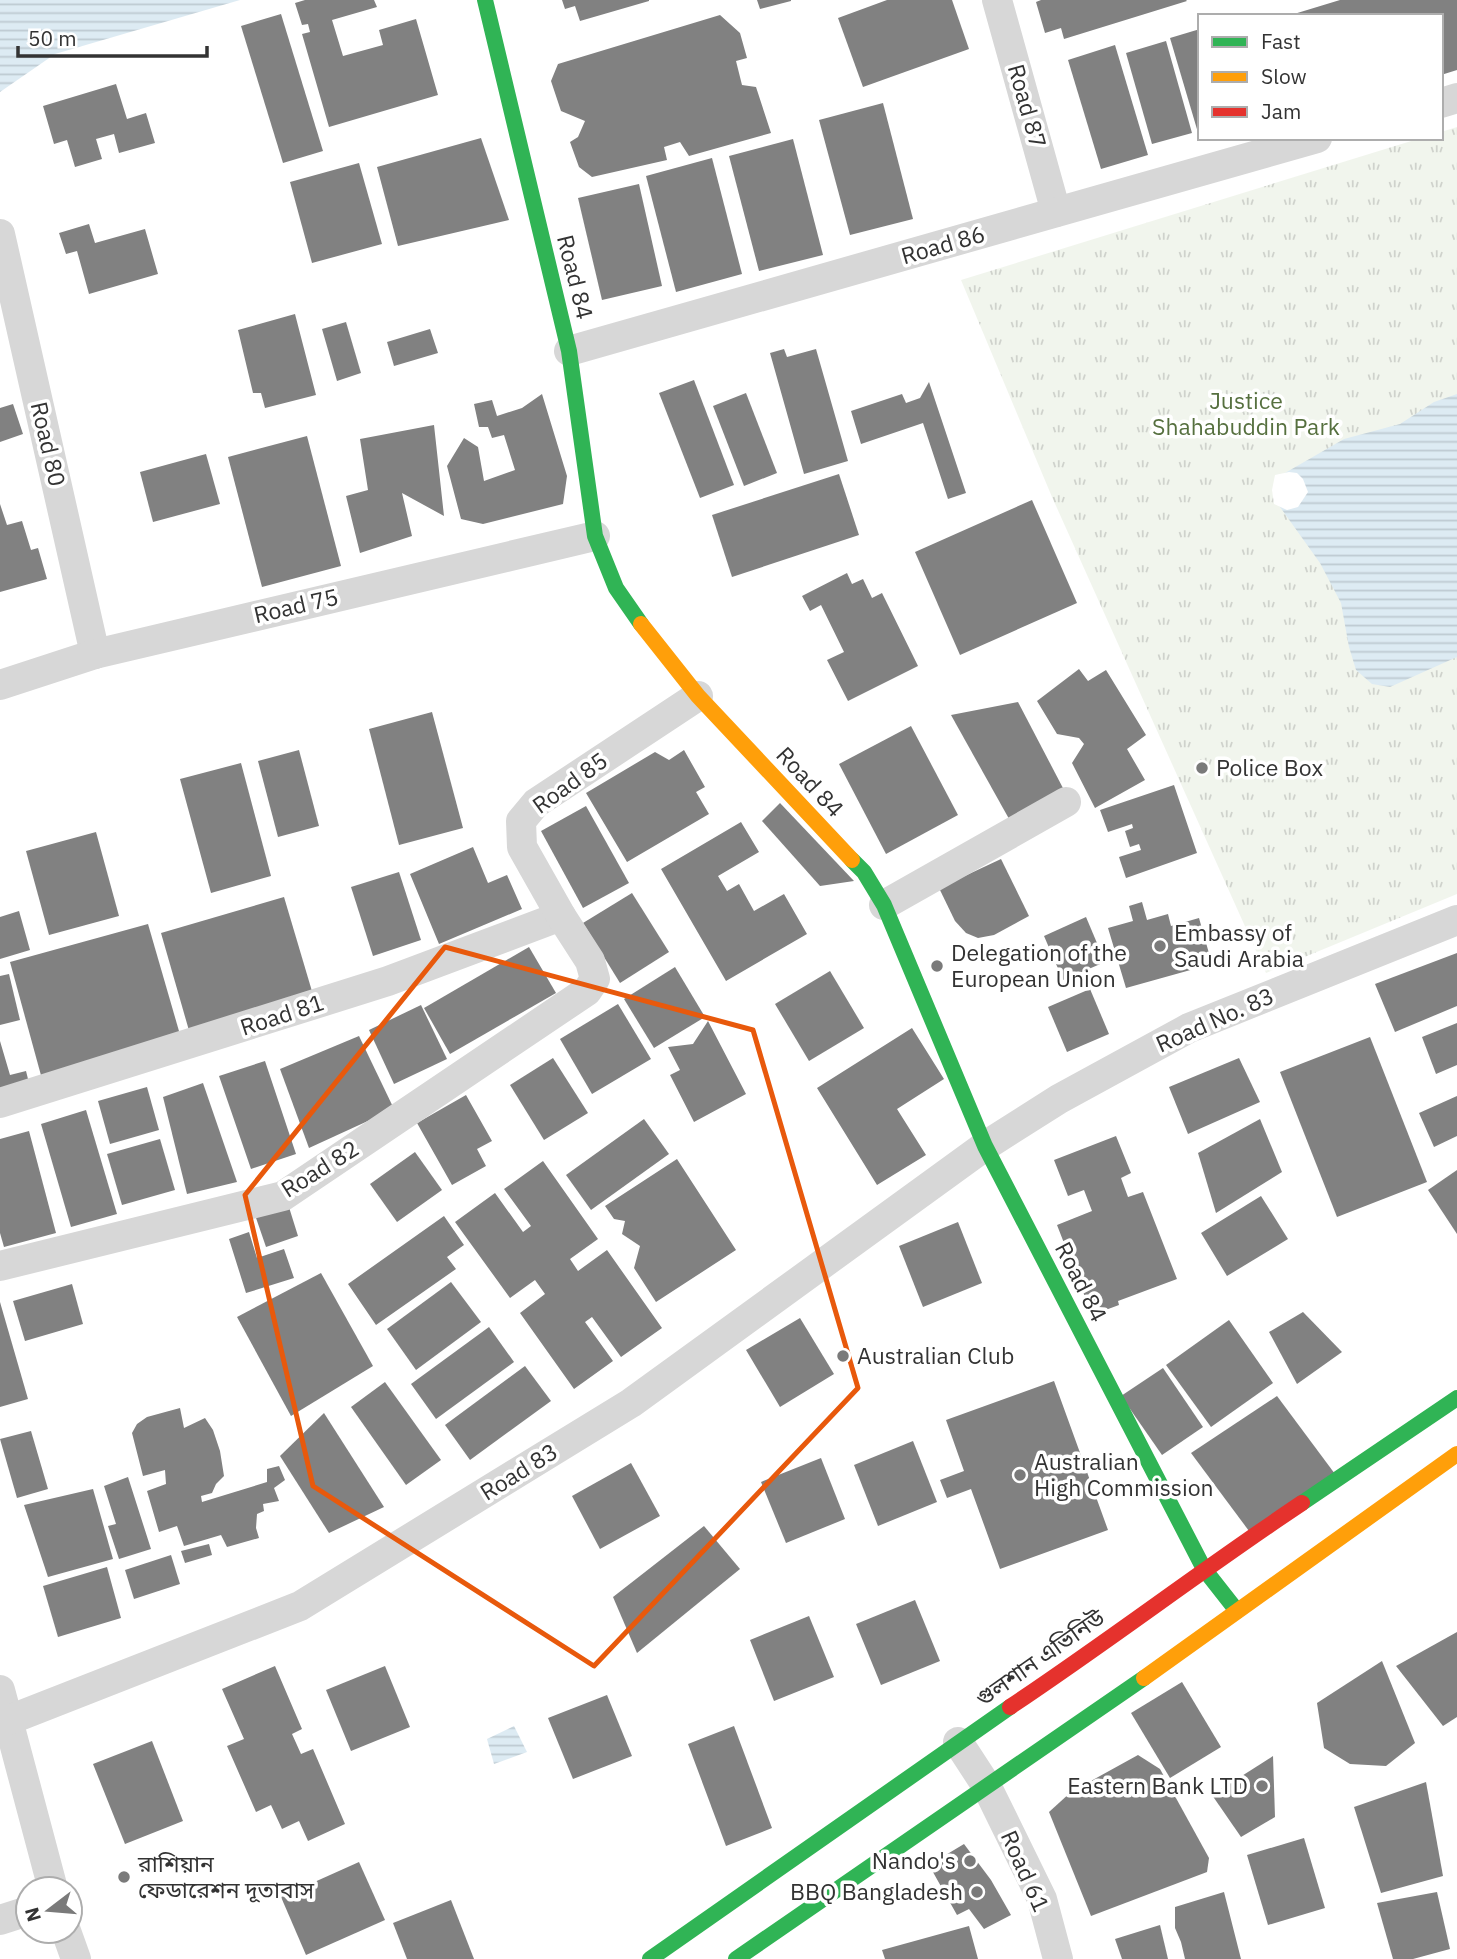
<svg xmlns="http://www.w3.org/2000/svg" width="1457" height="1959" viewBox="0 0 1457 1959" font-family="'IBM Plex Sans','Noto Sans Bengali',sans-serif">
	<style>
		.grass { fill: url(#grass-tufts) }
		.water { fill: url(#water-rules) }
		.pier { fill: #fff }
		.building { fill: #818181 }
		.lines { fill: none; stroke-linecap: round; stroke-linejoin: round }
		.street { stroke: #d7d7d7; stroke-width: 30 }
		.fast { stroke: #30b455; stroke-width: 16 }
		.slow { stroke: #ff9f0a; stroke-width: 16 }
		.jam { stroke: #e5322d; stroke-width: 16 }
		.marked { fill: none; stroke: #e8590c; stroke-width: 5; stroke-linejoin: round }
		.poi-dot { fill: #7a7a7a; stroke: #fff; stroke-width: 2.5 }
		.labels { text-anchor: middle; stroke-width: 7; stroke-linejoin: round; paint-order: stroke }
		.street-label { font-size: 23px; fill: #333; stroke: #fff }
		.park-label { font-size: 23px; fill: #56703f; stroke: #fff }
		.poi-label { font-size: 23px; fill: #333; stroke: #fff; text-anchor: start }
	</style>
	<defs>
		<pattern id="grass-tufts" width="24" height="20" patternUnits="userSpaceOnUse" patternTransform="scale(1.75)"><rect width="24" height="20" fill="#f1f5ed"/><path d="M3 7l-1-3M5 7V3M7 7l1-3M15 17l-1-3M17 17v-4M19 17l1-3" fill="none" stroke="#cfd2cc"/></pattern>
		<pattern id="water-rules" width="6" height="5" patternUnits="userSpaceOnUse" patternTransform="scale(1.75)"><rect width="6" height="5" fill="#ddebf3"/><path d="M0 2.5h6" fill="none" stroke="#becad1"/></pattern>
	</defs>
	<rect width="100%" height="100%" fill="#fff"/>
	<polygon class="grass" points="1457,127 1457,894 1266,973 1052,497 961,280 1421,138 1441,138 1441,132"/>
	<g class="water">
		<polygon points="0,0 240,0 55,54 0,92"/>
		<polygon points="1457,394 1457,657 1390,687 1372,684 1356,670 1349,647 1341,603 1320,563 1275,500 1278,477 1344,439 1400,424 1434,402"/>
		<polygon points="514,1726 527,1752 494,1764 487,1739"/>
	</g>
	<polygon class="pier" points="1289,472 1297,473 1303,479 1308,492 1298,507 1287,510 1274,504 1272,490 1275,475"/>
	<g class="building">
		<polygon points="305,0 374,0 377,7 332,20 343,56 383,45 379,30 416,19 438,95 329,127 302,34 310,32 308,24 302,25 295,3"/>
		<polygon points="562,0 649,0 649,1 580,21 575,6 565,9"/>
		<polygon points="757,0 791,0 791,1 760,9"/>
		<polygon points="887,0 952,0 969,49 863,87 838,18"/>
		<polygon points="1041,0 1186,0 1187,1 1064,39 1061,28 1045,33 1036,2"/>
		<polygon points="1340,0 1457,0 1457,70 1441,75 1441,16 1294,16 1294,14"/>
		<polygon points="281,14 323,151 283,163 241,26"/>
		<polygon points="720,15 740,33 747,58 736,61 742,85 756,87 771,133 689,156 680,142 664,147 667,160 592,177 579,167 570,142 578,137 585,121 561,111 551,81 558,64"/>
		<polygon points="1200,29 1200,136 1199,136 1170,38"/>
		<polygon points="1166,41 1192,133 1152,144 1126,53"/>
		<polygon points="1115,45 1148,155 1101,169 1068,60"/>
		<polygon points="116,84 127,119 146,113 155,143 119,153 114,134 96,139 102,159 75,167 67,140 54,144 43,106"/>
		<polygon points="883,103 913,219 850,235 819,120"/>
		<polygon points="481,138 509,220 398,246 377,167"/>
		<polygon points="793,139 823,255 759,271 729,156"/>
		<polygon points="712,158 742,274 676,292 646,176"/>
		<polygon points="359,163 382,244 312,263 290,182"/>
		<polygon points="639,184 662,286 602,300 578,198"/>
		<polygon points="89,224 95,243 145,229 158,274 89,294 77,251 66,254 59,233"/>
		<polygon points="295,314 316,395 265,408 261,393 253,393 238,330"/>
		<polygon points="346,322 361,373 337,381 322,329"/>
		<polygon points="430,329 438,353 394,366 387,342"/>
		<polygon points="784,349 787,357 816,349 848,461 804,474 770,353"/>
		<polygon points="694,380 734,485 700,498 659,393"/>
		<polygon points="929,382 966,493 948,499 923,423 861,444 851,411 902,394 906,403 920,398"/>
		<polygon points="746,393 777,473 744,486 713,406"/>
		<polygon points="542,394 567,476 563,504 483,524 461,519 447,466 464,438 478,447 484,481 515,470 504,435 492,438 488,427 479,427 474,404 492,400 497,416 522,408"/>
		<polygon points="13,404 23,434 0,442 0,408"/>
		<polygon points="434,425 444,516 402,493 412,536 360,553 346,496 368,490 360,439"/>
		<polygon points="307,436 341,566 262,587 228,457"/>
		<polygon points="206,454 220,504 153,522 140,472"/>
		<polygon points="839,474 859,535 732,577 712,515"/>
		<polygon points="1032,500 1077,603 960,655 915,552"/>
		<polygon points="0,504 7,525 22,521 31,550 38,548 47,579 0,592"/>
		<polygon points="847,573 852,584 863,579 872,598 882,593 918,666 848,701 827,660 844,652 821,605 810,611 802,596"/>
		<polygon points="1079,669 1088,681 1106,670 1146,735 1127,749 1145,780 1095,808 1072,763 1084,744 1079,738 1057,734 1037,701"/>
		<polygon points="1018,702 1064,790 1013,826 951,715"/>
		<polygon points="432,712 463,828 399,845 369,729"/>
		<polygon points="911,726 958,815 886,854 839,764"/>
		<polygon points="299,750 319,826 278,837 258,761"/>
		<polygon points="684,750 705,787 696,792 709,814 627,862 586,793 655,752 669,760"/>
		<polygon points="241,763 271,876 211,893 180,779"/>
		<polygon points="1174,785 1197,853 1126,878 1119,857 1141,850 1139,844 1130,847 1125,831 1133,828 1132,824 1108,832 1100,810"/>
		<polygon points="780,803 854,881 820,886 762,821"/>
		<polygon points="586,806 629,883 583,908 541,831"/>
		<polygon points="741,822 759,852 718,876 727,891 739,884 754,911 784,894 807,934 726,981 661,869"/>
		<polygon points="96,832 119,916 49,935 26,851"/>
		<polygon points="473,847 488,883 507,875 522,909 439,944 410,874"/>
		<polygon points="1001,859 1029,916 994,935 978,938 966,933 955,921 939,888"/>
		<polygon points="399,872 421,940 373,956 351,887"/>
		<polygon points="632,893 669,952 620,983 583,923"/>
		<polygon points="284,897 314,998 190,1034 161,933"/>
		<polygon points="1142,902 1147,920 1168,914 1171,926 1199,918 1212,964 1126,988 1108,928 1133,921 1129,906"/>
		<polygon points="19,911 30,950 0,959 0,917"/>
		<polygon points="1086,917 1105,962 1063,980 1044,936"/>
		<polygon points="148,924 181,1038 42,1079 10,962"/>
		<polygon points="529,947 556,993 450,1054 424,1008"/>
		<polygon points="1457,953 1457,1006 1395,1032 1375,984"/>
		<polygon points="675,967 705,1017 654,1048 624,999"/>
		<polygon points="830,971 864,1028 809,1061 775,1004"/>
		<polygon points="9,974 20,1020 0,1025 0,976"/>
		<polygon points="1090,989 1109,1034 1067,1052 1048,1007"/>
		<polygon points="618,1004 651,1059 592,1094 560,1039"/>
		<polygon points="421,1005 447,1059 394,1084 369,1030"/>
		<polygon points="708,1021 746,1094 694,1122 670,1075 680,1070 668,1047 693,1044"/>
		<polygon points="1457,1023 1457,1065 1436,1074 1422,1037"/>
		<polygon points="912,1028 944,1079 897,1109 926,1155 877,1185 817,1088"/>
		<polygon points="359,1036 394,1109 309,1148 280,1069"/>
		<polygon points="1370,1037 1427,1182 1337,1217 1280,1072"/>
		<polygon points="0,1041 10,1075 26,1071 31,1091 0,1099"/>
		<polygon points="553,1058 588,1113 544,1140 510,1085"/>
		<polygon points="1239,1058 1260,1102 1188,1134 1169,1087"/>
		<polygon points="265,1061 296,1154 251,1169 219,1076"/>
		<polygon points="203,1083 237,1182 187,1194 163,1097"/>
		<polygon points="147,1087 159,1130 110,1144 98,1101"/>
		<polygon points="466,1095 492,1141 477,1149 486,1166 452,1185 417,1123"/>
		<polygon points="1457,1096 1457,1136 1434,1147 1419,1113"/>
		<polygon points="86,1110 117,1214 71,1227 41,1124"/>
		<polygon points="644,1119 669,1154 591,1210 566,1175"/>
		<polygon points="1260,1119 1282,1172 1216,1213 1198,1153"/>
		<polygon points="29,1131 56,1233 4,1247 0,1233 0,1139"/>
		<polygon points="1116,1136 1131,1173 1121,1178 1128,1197 1143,1192 1177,1279 1118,1301 1119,1305 1092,1315 1057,1225 1092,1211 1084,1190 1068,1196 1054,1160"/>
		<polygon points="160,1139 175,1190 122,1205 107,1154"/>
		<polygon points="415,1152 442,1190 397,1222 370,1184"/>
		<polygon points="677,1159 736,1250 656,1302 634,1268 640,1246 622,1234 625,1221 614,1219 605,1206"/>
		<polygon points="543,1161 598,1239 570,1259 578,1271 607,1250 662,1328 621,1357 592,1317 585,1322 613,1361 574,1389 520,1313 545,1294 535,1280 510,1298 455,1222 495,1193 523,1232 531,1226 504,1189"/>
		<polygon points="1457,1170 1457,1234 1428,1190"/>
		<polygon points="1261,1196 1288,1239 1227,1276 1201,1233"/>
		<polygon points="288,1204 298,1236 266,1247 255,1215"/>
		<polygon points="444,1216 464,1245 447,1257 456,1269 376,1325 348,1284"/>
		<polygon points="958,1222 982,1283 923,1307 899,1246"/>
		<polygon points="249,1232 257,1258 284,1249 294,1278 246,1293 229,1239"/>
		<polygon points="321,1273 373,1366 291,1416 237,1317"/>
		<polygon points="451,1282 481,1322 416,1370 387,1329"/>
		<polygon points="72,1284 83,1324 25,1341 13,1301"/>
		<polygon points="0,1302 28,1399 0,1407"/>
		<polygon points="1303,1312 1342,1352 1297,1384 1269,1332"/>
		<polygon points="800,1318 834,1374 780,1407 746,1350"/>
		<polygon points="1229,1320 1273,1383 1211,1427 1166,1365"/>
		<polygon points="489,1327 514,1362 436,1419 411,1384"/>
		<polygon points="525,1366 551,1401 470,1460 445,1425"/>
		<polygon points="1163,1368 1203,1427 1162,1455 1121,1396"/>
		<polygon points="1054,1381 1108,1530 1000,1569 971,1489 947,1498 940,1480 964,1471 946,1420"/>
		<polygon points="385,1382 441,1460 406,1485 351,1407"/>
		<polygon points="1277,1396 1335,1474 1249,1531 1191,1453"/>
		<polygon points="180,1408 184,1428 205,1418 213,1430 220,1451 224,1476 216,1484 212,1493 201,1496 202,1502 267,1482 267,1469 279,1466 285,1480 274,1488 279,1501 263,1504 264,1511 257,1514 256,1528 259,1538 227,1547 221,1535 184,1546 177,1526 159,1532 147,1491 166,1484 165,1470 143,1476 132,1433 137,1424 147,1417"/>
		<polygon points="324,1413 384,1507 329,1533 280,1456"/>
		<polygon points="31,1431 48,1489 17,1498 0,1439"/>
		<polygon points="913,1441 937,1502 878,1526 854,1465"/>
		<polygon points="821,1458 845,1519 786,1543 761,1482"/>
		<polygon points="631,1463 660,1516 600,1549 572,1496"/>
		<polygon points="128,1477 151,1549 119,1559 108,1526 116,1524 104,1486"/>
		<polygon points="93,1489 113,1559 48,1577 24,1505"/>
		<polygon points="704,1526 740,1569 637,1653 613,1597"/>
		<polygon points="209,1544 212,1555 185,1563 181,1551"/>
		<polygon points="171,1555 180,1584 134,1599 125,1570"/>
		<polygon points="107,1567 121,1618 58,1637 43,1586"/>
		<polygon points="915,1600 940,1661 881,1685 856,1624"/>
		<polygon points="809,1616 834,1677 774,1701 750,1640"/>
		<polygon points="1457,1632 1457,1717 1443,1726 1396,1666"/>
		<polygon points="1382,1661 1415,1743 1386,1766 1350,1764 1324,1748 1317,1703"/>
		<polygon points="275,1666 302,1729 292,1734 301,1754 313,1749 345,1824 308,1841 299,1821 282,1829 271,1805 256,1812 227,1746 244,1739 222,1689"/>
		<polygon points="385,1666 410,1727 351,1751 326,1690"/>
		<polygon points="1182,1682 1221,1747 1170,1778 1131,1713"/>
		<polygon points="607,1695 632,1756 573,1779 548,1718"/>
		<polygon points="734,1726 772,1828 726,1846 688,1744"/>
		<polygon points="152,1741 183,1821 125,1844 93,1764"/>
		<polygon points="1138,1755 1160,1769 1209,1858 1207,1872 1091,1916 1049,1812 1071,1792"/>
		<polygon points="1273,1756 1275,1817 1241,1837 1212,1795"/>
		<polygon points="1426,1782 1443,1876 1381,1893 1354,1807"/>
		<polygon points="1304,1838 1325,1908 1268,1925 1247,1855"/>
		<polygon points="964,1844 991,1880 1011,1915 984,1929 969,1909 957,1915 929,1865"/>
		<polygon points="359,1862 385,1920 306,1955 281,1897"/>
		<polygon points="1224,1892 1241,1959 1185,1959 1181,1942 1175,1928 1175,1907"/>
		<polygon points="1437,1892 1450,1949 1413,1959 1393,1959 1377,1903"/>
		<polygon points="451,1900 474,1959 407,1959 393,1923"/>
		<polygon points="1160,1925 1168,1959 1122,1959 1115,1939"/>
		<polygon points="969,1926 978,1959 885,1959 882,1950"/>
	</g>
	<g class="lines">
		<g class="street">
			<polyline points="997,0 1056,212"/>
			<polyline points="1441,103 1457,98"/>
			<polyline points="0,234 95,654"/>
			<polyline points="569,351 1317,138"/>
			<polyline points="0,685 95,654 595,536"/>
			<polyline points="884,905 1066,802"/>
			<polyline points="0,1103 388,981 561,916"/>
			<polyline points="0,1266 283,1196 587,991 595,979 590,961 561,916 522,847 521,821 536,803 698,696"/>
			<polyline points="0,1690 53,1889"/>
			<polyline points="9,1720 300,1606 631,1403 985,1146 1059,1099 1189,1028 1457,920"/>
			<polyline points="958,1742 986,1785 1042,1899 1058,1959"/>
			<polyline points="0,1920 28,1911"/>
			<polyline points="66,1931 76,1959"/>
		</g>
		<g class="fast">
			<polyline points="485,0 569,351 595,536 616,588 641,624"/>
			<polyline points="852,860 864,872 884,905 985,1146 1204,1569 1237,1611"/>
			<polyline points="1302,1503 1457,1398"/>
			<polyline points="650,1959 1010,1707"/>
			<polyline points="736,1959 1144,1678"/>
		</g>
		<g class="slow">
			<polyline points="641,624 698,696 852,860"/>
			<polyline points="1144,1678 1457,1454"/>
		</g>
		<path class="jam" d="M1010,1707C1109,1641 1203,1569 1302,1503"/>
	</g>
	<path class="marked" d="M445,947L753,1030L858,1388L594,1666L313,1486L245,1195Z"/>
	<g class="poi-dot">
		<circle cx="1202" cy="768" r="7"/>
		<circle cx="1160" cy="946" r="7"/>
		<circle cx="937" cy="966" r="7"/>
		<circle cx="843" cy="1356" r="7"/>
		<circle cx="1020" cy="1475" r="7"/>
		<circle cx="1262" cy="1786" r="7"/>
		<circle cx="970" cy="1861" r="7"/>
		<circle cx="124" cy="1877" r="7"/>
		<circle cx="977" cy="1892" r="7"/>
	</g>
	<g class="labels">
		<g class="street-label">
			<text transform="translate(1027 106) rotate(74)" y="8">Road 87</text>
			<text transform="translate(943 245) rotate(-16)" y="8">Road 86</text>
			<text transform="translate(575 277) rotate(76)" y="8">Road 84</text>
			<text transform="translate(48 444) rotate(77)" y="8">Road 80</text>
			<text transform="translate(296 606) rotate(-13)" y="8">Road 75</text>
			<text transform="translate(810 782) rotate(47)" y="8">Road 84</text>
			<text transform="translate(570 783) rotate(-36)" y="8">Road 85</text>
			<text transform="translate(282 1015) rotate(-18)" y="8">Road 81</text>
			<text transform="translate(1215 1020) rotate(-24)" y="8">Road No. 83</text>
			<text transform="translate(320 1169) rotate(-32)" y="8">Road 82</text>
			<text transform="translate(1081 1282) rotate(63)" y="8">Road 84</text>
			<text transform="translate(519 1472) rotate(-32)" y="8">Road 83</text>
			<text transform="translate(1040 1658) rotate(-35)" y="8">গুলশান এভিনিউ</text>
			<text transform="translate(1025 1871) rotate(66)" y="8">Road 61</text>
		</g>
		<g class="park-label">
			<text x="1246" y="409">Justice<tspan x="1246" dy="26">Shahabuddin Park</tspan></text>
		</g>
		<g class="poi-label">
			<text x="1216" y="776">Police Box</text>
			<text x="1174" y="941">Embassy of<tspan x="1174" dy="26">Saudi Arabia</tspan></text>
			<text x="951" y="961">Delegation of the<tspan x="951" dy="26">European Union</tspan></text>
			<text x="857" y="1364">Australian Club</text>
			<text x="1034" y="1470">Australian<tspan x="1034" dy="26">High Commission</tspan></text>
			<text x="1248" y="1794" text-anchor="end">Eastern Bank LTD</text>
			<text x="956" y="1869" text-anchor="end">Nando's</text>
			<text x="138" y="1872">রাশিয়ান<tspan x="138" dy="26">ফেডারেশন দূতাবাস</tspan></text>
			<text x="963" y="1900" text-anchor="end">BBQ Bangladesh</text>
		</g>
	</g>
	<rect x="1198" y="14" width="245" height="126" fill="#ffffff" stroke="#adadad" stroke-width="2"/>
	<rect x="1212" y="37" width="35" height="10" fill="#30b455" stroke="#adadad" stroke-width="2"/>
	<text x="1261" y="49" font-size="21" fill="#333333">Fast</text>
	<rect x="1212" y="72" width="35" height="10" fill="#ff9f0a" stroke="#adadad" stroke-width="2"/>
	<text x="1261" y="84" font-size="21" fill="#333333">Slow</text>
	<rect x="1212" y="107" width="35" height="10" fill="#e5322d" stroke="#adadad" stroke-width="2"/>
	<text x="1261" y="119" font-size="21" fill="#333333">Jam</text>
	<g transform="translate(49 1910) rotate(254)"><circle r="33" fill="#ffffff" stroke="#adadad" stroke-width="2"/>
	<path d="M0-5L12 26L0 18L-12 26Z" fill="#7a7a7a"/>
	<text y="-10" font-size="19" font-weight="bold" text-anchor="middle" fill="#333333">N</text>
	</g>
	<path d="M18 46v10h189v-10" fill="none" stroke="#333333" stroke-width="3.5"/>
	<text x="28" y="46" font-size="21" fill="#333333" stroke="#ffffff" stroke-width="5" paint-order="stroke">50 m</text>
</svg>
